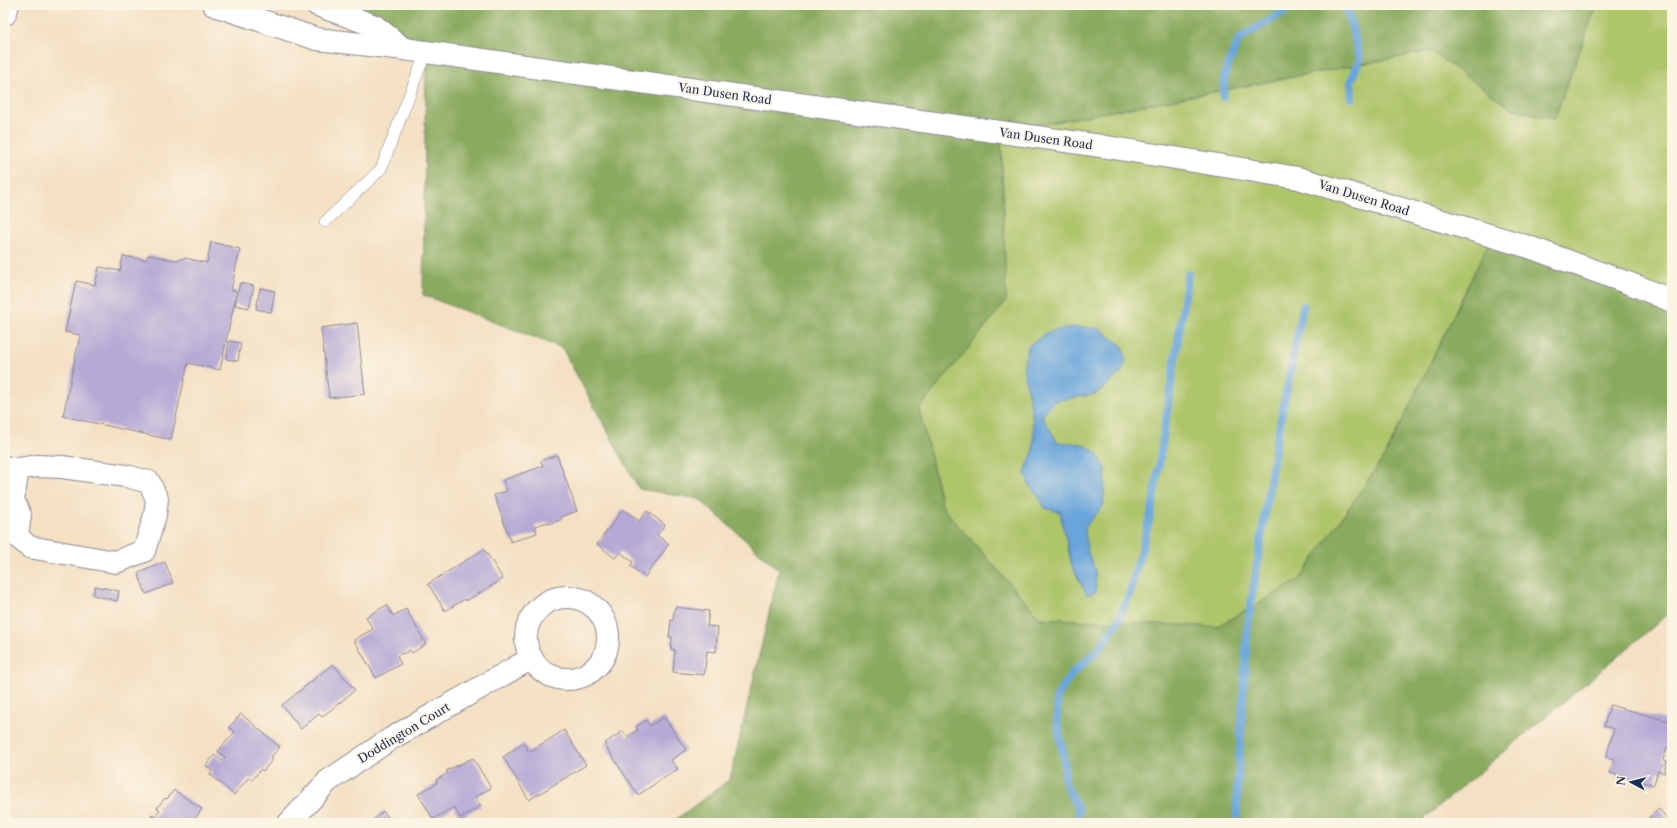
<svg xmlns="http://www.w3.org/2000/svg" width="1677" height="828" viewBox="0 0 1677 828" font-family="'Libre Caslon Text',serif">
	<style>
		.green { fill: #aec56a; stroke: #647a64 }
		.forest { fill: #8aaa5e; stroke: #526c5e }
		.water { fill: #69a5da; stroke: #426a9c }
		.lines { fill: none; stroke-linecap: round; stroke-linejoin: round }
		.stream { stroke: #69a5da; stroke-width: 8 }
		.building { fill: #b6aad5 }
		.service-casing { stroke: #888890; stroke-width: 12 }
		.minor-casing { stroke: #888890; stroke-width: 24 }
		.tertiary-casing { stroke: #888890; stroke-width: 24 }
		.secondary-casing { stroke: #888890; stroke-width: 24 }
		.service { stroke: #fff; stroke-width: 11 }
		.minor { stroke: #fff; stroke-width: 22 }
		.tertiary { stroke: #fff; stroke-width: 22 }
		.secondary { stroke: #fff; stroke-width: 22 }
		.labels { text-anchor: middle; stroke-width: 3.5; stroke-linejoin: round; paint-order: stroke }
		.street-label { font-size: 12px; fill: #1b2f5e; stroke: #fcf5e5 }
	</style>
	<rect width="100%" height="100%" fill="#fcf5e5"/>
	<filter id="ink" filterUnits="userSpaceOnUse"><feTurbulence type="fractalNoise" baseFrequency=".025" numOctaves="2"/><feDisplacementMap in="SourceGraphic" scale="8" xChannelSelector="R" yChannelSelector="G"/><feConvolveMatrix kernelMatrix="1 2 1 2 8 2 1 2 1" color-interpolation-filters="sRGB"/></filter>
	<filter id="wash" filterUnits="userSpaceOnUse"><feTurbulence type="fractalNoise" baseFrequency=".012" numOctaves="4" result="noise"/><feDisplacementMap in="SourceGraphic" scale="16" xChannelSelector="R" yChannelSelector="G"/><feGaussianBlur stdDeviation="0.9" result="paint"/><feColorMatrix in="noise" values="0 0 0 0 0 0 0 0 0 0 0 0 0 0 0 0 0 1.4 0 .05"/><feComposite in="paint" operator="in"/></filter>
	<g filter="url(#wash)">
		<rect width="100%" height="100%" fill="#f4e0c3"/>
		<polygon class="green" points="1597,5 1672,5 1672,301 1492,236 1386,454 1299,581 1216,627 1040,618 943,508 919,409 1006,301 1001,132 1431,51 1511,108 1554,119"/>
		<polygon class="forest" points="317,5 1597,5 1554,119 1511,108 1431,51 1001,132 1006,301 919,409 943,508 1040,618 1216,627 1299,580 1386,454 1492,236 1672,301 1672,611 1425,818 1423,823 671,823 730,779 779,570 699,499 639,489 562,348 423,295 426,52"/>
		<polygon class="water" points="1072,327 1099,328 1123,347 1126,362 1121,373 1096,394 1054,401 1042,415 1057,442 1082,444 1097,453 1106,469 1103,506 1085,527 1087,550 1095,570 1096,592 1087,595 1072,566 1060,512 1045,508 1038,495 1030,487 1025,472 1033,451 1034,434 1031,407 1023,367 1028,346 1048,332"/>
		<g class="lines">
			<g class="stream">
				<polyline points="1346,5 1360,59 1351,81 1352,98"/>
				<polyline points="1223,97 1225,73 1239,39 1295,5"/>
				<polyline points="1077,823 1079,811 1066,785 1063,752 1057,721 1057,696 1072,673 1097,651 1117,623 1130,592 1152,510 1188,274"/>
				<polyline points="1237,823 1237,790 1248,623 1275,449 1303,306"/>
			</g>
		</g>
		<g id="blocks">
			<g class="building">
				<polygon points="211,242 240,249 231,290 237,291 220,370 188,363 171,440 63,416 80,335 65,332 76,281 95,285 99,267 120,271 123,256 146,260 148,255 176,260 185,258 207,263"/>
				<polygon points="240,283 254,286 249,308 235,305"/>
				<polygon points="260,288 275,291 271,312 256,309"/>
				<polygon points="357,323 365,394 329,398 321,328"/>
				<polygon points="229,341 241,343 238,361 226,359"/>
				<polygon points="557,455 577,511 561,517 562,519 549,524 548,522 535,526 537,533 511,542 494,495 507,491 503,480 543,466 541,461"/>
				<polygon points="623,509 639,521 647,511 665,525 657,535 669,544 645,577 630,566 633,562 620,552 615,558 597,544"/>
				<polygon points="484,549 503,579 466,601 465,599 445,611 428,584"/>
				<polygon points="165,562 173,583 146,594 138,573"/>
				<polygon points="95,586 119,591 117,601 93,595"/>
				<polygon points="387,605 393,616 406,609 426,644 412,653 410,650 403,654 402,653 397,656 401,664 376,678 354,640 373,629 366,617"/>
				<polygon points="675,607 709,611 707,626 718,627 716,652 707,651 704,675 673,672 675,650 671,649 672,637 669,637 671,620 673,620"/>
				<polygon points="333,664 355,690 322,717 319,714 301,729 282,705"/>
				<polygon points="1610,705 1672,722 1672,743 1671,748 1667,747 1663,760 1667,761 1664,773 1658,771 1654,785 1610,773 1614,759 1606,757 1614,729 1604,726"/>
				<polygon points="241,714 280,747 271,757 273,759 263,771 261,769 252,780 249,777 234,795 210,774 212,771 206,766 214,755 222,761 225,757 218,751 235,732 229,727"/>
				<polygon points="664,717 686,750 671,760 678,769 638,795 604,744 623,731 627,737 638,730 636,727 646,720 649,725 651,725"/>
				<polygon points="564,730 586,765 529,800 503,757 524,743 529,752"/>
				<polygon points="473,758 491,788 475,797 481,806 460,818 454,807 433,819 418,794 437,783 436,780 448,773 446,771"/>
				<polygon points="174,790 202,809 192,823 147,823 152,815 154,817 160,810 157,808 165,798 167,799"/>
				<polygon points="1659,809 1668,820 1671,818 1672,823 1643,823"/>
				<polygon points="383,811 393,823 370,823"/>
			</g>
		</g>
	</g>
	<g filter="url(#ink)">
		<use href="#blocks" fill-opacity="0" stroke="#888890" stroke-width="1"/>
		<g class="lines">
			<g class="service-casing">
				<polyline id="service" points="325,222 381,169 426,52"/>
			</g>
			<g class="minor-casing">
				<g id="minor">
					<polyline points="5,467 18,469 37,466 62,467 126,476 149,482 157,499 155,515 144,551 116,562 29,547 17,536 20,515 13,500 18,469"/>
					<circle cx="567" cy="638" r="41"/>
					<polyline points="289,823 328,781 392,738 532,658"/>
				</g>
			</g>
			<g class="tertiary-casing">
				<polyline id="tertiary" points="5,14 8,5"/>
			</g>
			<g class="secondary-casing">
				<g id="secondary">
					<polyline points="214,5 317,39 404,49 1101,146 1298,178 1529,247 1639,287 1672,301"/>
					<polyline points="317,5 375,26 404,49"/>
				</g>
			</g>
			<use href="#service" class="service"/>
			<use href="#minor" class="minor"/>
			<use href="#tertiary" class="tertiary"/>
			<use href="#secondary" class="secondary"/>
		</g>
	</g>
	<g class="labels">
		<g class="street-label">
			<text transform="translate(725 94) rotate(8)" y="4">Van Dusen Road</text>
			<text transform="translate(1046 139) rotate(8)" y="4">Van Dusen Road</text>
			<text transform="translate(1364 198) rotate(17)" y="4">Van Dusen Road</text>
			<text transform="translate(404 733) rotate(-31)" y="4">Doddington Court</text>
		</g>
	</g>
	<rect width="1677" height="828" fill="none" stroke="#fcf5e5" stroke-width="20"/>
	<g transform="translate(1631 782) rotate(277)" stroke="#fcf5e5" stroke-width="3" paint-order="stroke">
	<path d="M0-3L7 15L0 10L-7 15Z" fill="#1b2f5e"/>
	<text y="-6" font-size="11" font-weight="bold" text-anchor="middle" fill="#1b2f5e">N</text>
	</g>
</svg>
